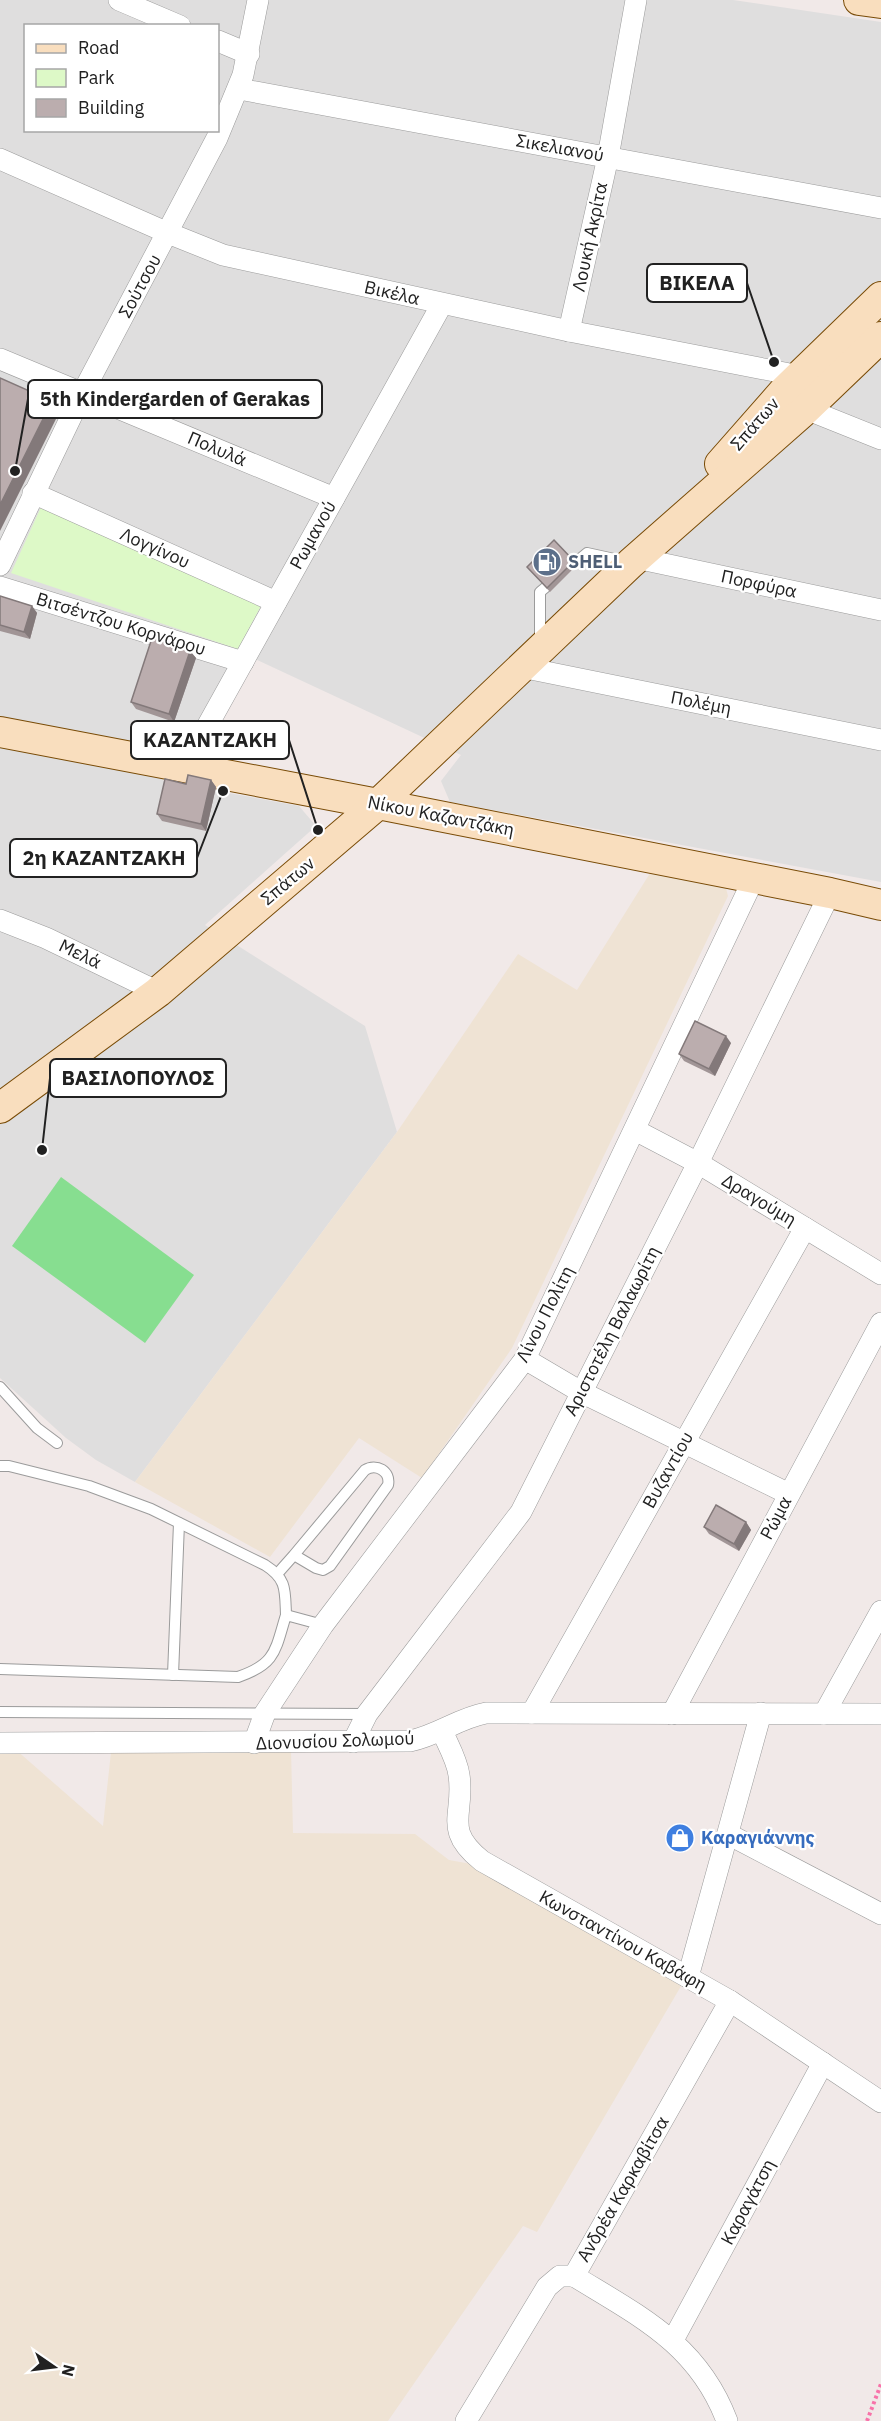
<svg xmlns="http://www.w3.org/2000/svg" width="881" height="2421" viewBox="0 0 881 2421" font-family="'IBM Plex Sans',sans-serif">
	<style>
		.residential { fill: #dfdede; fill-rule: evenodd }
		.farmland { fill: #efe3d4 }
		.park { fill: #ddf9c7 }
		.pitch { fill: #87de90 }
		.parking { fill: #ddd }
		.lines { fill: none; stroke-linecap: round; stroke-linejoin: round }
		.lane-casing { stroke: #9b9b9b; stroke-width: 12 }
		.street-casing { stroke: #9b9b9b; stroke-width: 22 }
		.secondary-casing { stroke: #794b06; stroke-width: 32 }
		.path { stroke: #f872a9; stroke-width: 4; stroke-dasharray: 3 3; stroke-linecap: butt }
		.lane { stroke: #fff; stroke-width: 10 }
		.street { stroke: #fff; stroke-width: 21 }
		.secondary { stroke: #f9debe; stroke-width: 30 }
		.wall { fill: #a19596 }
		.shaded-wall { fill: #83797a }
		.building { fill: #bbadae; stroke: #83797a; stroke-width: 1.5 }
		.labels { text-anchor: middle; stroke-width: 4.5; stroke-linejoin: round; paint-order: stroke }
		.street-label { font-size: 18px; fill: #212121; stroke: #fff }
		.service-label { font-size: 18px; font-weight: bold; fill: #4e5e75; stroke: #fff; text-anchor: start }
		.shop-label { font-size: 18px; font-weight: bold; fill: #366cbe; stroke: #fff; text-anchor: start }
		.leader { fill: none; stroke: #212121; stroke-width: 2 }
		.callout-dot { fill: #212121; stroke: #fff; stroke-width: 2 }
		.callout { fill: #fff; stroke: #212121; stroke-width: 2 }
		.callout-label { font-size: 20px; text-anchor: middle; font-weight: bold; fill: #212121 }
	</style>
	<rect width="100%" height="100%" fill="#f1e9e8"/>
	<path class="residential" d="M0,0H733L881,22V882L450,802L441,781L461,755L240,652L163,781L299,806L316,826L205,925L365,1026L397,1132L135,1482L96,1460L66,1438L0,1378ZM26,26H218V130H26Z"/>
	<g class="farmland">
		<polygon points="652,870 719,882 726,888 728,896 512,1348 422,1478 359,1438 270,1557 135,1482 397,1132 518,954 577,990"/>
		<polygon points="0,1749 15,1749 103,1826 111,1752 291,1749 293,1833 415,1834 449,1860 471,1864 684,1981 537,2232 523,2226 388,2421 0,2421"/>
	</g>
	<polygon class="park" points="42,505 263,602 238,649 11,573"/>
	<polygon class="pitch" points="61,1177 194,1275 145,1343 12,1246"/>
	<polygon class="parking" points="0,367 54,391 47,406 0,386"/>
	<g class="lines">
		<g class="lane-casing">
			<g id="lane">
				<polyline points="575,563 587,553 628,562"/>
				<polyline points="540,643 540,592 546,587"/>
				<polyline points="0,1387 37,1428 57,1443"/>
				<path d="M0,1466H9L89,1486L151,1509L265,1565C287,1579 285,1590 286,1615"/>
				<path d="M278,1573L294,1555L316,1568L323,1570L330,1566L388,1485C391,1471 376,1463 365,1470L294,1555"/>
				<path d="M0,1669L238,1677C276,1664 275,1651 286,1615L323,1625"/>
				<polyline points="173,1675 179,1523"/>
				<polyline points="0,1712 367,1714"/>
			</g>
		</g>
		<g class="street-casing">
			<g id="street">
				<polyline points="119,0 180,26"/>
				<polyline points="218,41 249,54"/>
				<polyline points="239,89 881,208"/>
				<polyline points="0,159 168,233 223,255 569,331 800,376"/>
				<polyline points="569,331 608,157 636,0"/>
				<polyline points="0,359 334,498"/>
				<polyline points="806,409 881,439"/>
				<polyline points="33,493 276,602"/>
				<polyline points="636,558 881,610"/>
				<polyline points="0,565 83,392 217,138 243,75 258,0"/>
				<polyline points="0,587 243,662"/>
				<polyline points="521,667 881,740"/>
				<polyline points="185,766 442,304"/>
				<polyline points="0,920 46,938 158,992"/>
				<polyline points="635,1130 698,1163 881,1274"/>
				<polyline points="525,1359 581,1392 789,1494"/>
				<polyline points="532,1713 805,1228"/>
				<polyline points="672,1714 881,1323"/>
				<polyline points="824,1714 881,1611"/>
				<path d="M442,1731C448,1745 457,1760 459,1775C465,1815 442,1829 482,1861L730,2001L881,2102"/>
				<polyline points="353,1742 367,1714 521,1512 698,1163 830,893"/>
				<path d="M0,1743L410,1741C438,1735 459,1718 486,1713L881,1714"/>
				<polyline points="254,1743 265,1713 323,1625 525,1359 754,878"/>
				<polyline points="728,1834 881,1914"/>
				<polyline points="688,1977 761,1713"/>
				<path d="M574,2276C639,2316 698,2344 727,2421"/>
				<polyline points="673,2340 823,2063"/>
				<polyline points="466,2421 547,2287 560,2276 574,2276 730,2001"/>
			</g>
		</g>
		<g class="secondary-casing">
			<g id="secondary">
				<polyline points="859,0 881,3"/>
				<polyline points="720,464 785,390 881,297"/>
				<polyline points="0,732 378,804 830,893 881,905"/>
				<polyline points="0,1108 158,992 378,804 631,563 806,409 881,337"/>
			</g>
		</g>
		<polyline class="path" points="867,2421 881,2384"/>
		<use href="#lane" class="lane"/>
		<use href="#street" class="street"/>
		<use href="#secondary" class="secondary"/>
	</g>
	<g class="wall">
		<polygon points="574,561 577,565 550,592 527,567"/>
		<polygon points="0,596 32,606 37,613 30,639 0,631"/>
		<polygon points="190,651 196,658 174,722 136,709 131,702"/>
		<polygon points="211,780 216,787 206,831 162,821 157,814 186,784"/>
		<polygon points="731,1043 715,1076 684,1061 679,1054"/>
		<polygon points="746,1522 751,1530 739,1551 709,1534 704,1527"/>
	</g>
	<g class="shaded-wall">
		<polygon points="52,401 60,411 0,531 0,505"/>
		<polygon points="32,606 37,613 30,639 24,632"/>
		<polygon points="190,651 196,658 174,722 169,714"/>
		<polygon points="211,780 216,787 206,831 201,824"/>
		<polygon points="726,1036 731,1043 715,1076 709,1069"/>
		<polygon points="746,1522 751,1530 739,1551 734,1544"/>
	</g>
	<g class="building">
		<polygon points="0,378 52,401 0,505"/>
		<polygon points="554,540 574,561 547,588 527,567"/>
		<polygon points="0,596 32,606 24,632 0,625"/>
		<polygon points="152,638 190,651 169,714 131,702"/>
		<polygon points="188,775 211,780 201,824 157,814 165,779 186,784"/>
		<polygon points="695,1021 726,1036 709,1069 679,1054"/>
		<polygon points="716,1505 746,1522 734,1544 704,1527"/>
	</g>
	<defs>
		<g id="fuel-disc" transform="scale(1.5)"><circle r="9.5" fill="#5c6f8a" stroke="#fff"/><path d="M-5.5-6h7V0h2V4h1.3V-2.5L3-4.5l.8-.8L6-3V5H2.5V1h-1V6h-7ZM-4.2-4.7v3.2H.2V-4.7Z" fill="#fff"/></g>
		<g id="shop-disc" transform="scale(1.5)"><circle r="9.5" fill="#3f7fe0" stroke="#fff"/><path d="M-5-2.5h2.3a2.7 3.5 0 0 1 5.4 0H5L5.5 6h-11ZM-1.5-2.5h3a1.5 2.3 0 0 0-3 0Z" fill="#fff"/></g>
	</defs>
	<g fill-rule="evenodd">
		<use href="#fuel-disc" x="547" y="562"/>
		<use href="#shop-disc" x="680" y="1838"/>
	</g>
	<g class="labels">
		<g class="street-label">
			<text transform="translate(560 148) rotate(10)" y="6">Σικελιανού</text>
			<text transform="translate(590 237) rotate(-78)" y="6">Λουκή Ακρίτα</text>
			<text transform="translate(140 286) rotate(-62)" y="6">Σούτσου</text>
			<text transform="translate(392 293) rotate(13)" y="6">Βικέλα</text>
			<text transform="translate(755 424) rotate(-49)" y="6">Σπάτων</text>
			<text transform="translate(217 449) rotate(23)" y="6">Πολυλά</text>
			<text transform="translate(313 535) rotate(-61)" y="6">Ρωμανού</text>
			<text transform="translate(155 548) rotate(24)" y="6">Λογγίνου</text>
			<text transform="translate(759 584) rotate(12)" y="6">Πορφύρα</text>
			<text transform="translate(121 624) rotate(17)" y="6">Βιτσέντζου Κορνάρου</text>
			<text transform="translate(701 703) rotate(11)" y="6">Πολέμη</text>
			<text transform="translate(441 816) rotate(11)" y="6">Νίκου Καζαντζάκη</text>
			<text transform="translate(288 881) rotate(-40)" y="6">Σπάτων</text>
			<text transform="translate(80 954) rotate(26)" y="6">Μελά</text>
			<text transform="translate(759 1200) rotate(31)" y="6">Δραγούμη</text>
			<text transform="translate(545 1314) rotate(-63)" y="6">Λίνου Πολίτη</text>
			<text transform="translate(612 1331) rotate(-63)" y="6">Αριστοτέλη Βαλαωρίτη</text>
			<text transform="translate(668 1470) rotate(-61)" y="6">Βυζαντίου</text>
			<text transform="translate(776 1518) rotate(-62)" y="6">Ρώμα</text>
			<text transform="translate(335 1741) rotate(-2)" y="6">Διονυσίου Σολωμού</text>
			<text transform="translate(623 1941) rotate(29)" y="6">Κωνσταντίνου Καβάφη</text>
			<text transform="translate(623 2189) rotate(-60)" y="6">Ανδρέα Καρκαβίτσα</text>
			<text transform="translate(748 2202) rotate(-62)" y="6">Καραγάτση</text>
		</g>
		<g class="service-label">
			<text x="568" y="568">SHELL</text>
		</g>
		<g class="shop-label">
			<text x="701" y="1844">Καραγιάννης</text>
		</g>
	</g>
	<path class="leader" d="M774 362L747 283M15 471L28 399M318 830L289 740M223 791L197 858M42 1150L50 1078"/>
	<g class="callout-dot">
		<circle cx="774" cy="362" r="6"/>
		<circle cx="15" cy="471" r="6"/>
		<circle cx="318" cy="830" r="6"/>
		<circle cx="223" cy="791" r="6"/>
		<circle cx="42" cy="1150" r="6"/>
	</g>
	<g class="callout">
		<rect x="647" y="264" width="100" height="38" rx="6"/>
		<rect x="28" y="380" width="294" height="38" rx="6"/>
		<rect x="131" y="721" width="158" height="38" rx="6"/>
		<rect x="10" y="839" width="187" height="38" rx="6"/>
		<rect x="50" y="1059" width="176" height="38" rx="6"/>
	</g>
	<g class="callout-label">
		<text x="697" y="290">ΒΙΚΕΛΑ</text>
		<text x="175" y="406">5th Kindergarden of Gerakas</text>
		<text x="210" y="747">ΚΑΖΑΝΤΖΑΚΗ</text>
		<text x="104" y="865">2η ΚΑΖΑΝΤΖΑΚΗ</text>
		<text x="138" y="1085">ΒΑΣΙΛΟΠΟΥΛΟΣ</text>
	</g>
	<rect x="24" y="24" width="195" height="108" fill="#ffffff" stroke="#a6a6a6" stroke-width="1.5"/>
	<rect x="36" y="44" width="30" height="9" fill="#f9debe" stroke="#a6a6a6" stroke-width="1.5"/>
	<text x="78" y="54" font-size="18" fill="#212121">Road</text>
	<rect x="36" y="69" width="30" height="18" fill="#ddf9c7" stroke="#a6a6a6" stroke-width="1.5"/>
	<text x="78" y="84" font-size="18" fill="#212121">Park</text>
	<rect x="36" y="99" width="30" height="18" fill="#bbadae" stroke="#a6a6a6" stroke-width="1.5"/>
	<text x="78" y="114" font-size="18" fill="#212121">Building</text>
	<g transform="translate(54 2367) rotate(104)" stroke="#ffffff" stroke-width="4.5" paint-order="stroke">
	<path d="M0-4.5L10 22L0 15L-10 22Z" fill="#212121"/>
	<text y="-9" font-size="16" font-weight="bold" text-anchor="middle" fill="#212121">N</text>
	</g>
</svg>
